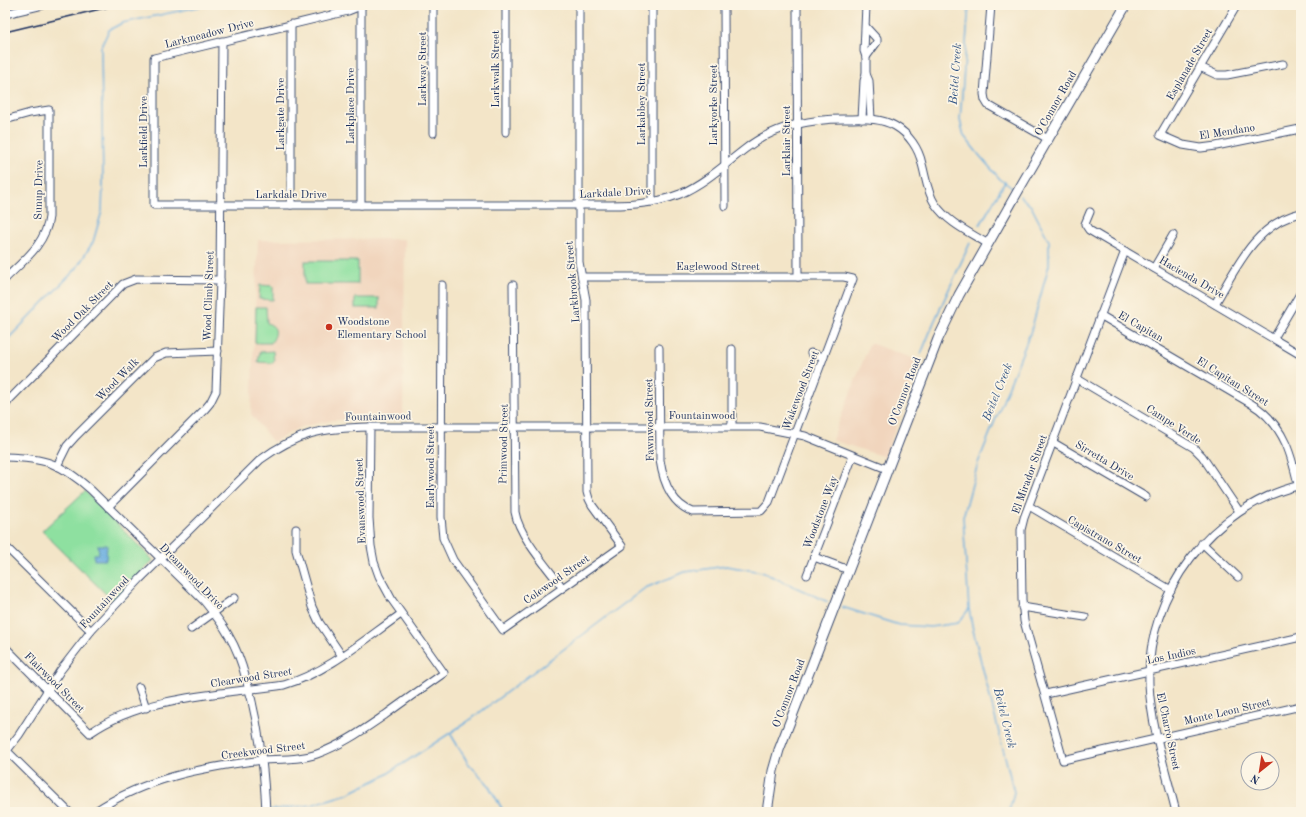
<svg xmlns="http://www.w3.org/2000/svg" width="1306" height="817" viewBox="0 0 1306 817" font-family="'Old Standard TT',serif">
	<style>
		.built { fill: #f1d5bd }
		.green { fill: #8ee0a0; stroke: #54887f }
		.water { fill: #6aaedf; stroke: #426e9e }
		.lines { fill: none; stroke-linecap: round; stroke-linejoin: round }
		.stream { stroke: #6aaedf; stroke-width: 1.5 }
		.minor-casing { stroke: #3b4a6e; stroke-width: 9 }
		.major-casing { stroke: #3b4a6e; stroke-width: 11 }
		.minor { stroke: #fff; stroke-width: 7 }
		.major { stroke: #fff; stroke-width: 9 }
		.rail { stroke: #1b2f5e; stroke-width: 1.5 }
		.poi-dot { fill: #c8321e; stroke: #fcf5e5; stroke-width: 1.5 }
		.labels { text-anchor: middle; stroke-width: 3.5; stroke-linejoin: round; paint-order: stroke }
		.street-label { font-size: 11px; fill: #1b2f5e; stroke: #fcf5e5 }
		.poi-label { font-size: 11px; fill: #1b2f5e; stroke: #fcf5e5; text-anchor: start }
		.water-label { font-size: 12px; font-style: italic; fill: #335585; stroke: #fcf5e5 }
	</style>
	<rect width="100%" height="100%" fill="#fcf5e5"/>
	<filter id="ink" filterUnits="userSpaceOnUse"><feTurbulence type="fractalNoise" baseFrequency=".025" numOctaves="2"/><feDisplacementMap in="SourceGraphic" scale="8" xChannelSelector="R" yChannelSelector="G"/><feConvolveMatrix kernelMatrix="1 2 1 2 8 2 1 2 1" color-interpolation-filters="sRGB"/></filter>
	<filter id="wash" filterUnits="userSpaceOnUse"><feTurbulence type="fractalNoise" baseFrequency=".012" numOctaves="4" result="noise"/><feDisplacementMap in="SourceGraphic" scale="16" xChannelSelector="R" yChannelSelector="G"/><feGaussianBlur stdDeviation="0.9" result="paint"/><feColorMatrix in="noise" values="0 0 0 0 0 0 0 0 0 0 0 0 0 0 0 0 0 1.4 0 .05"/><feComposite in="paint" operator="in"/></filter>
	<g filter="url(#wash)">
		<rect width="100%" height="100%" fill="#f3e5c8"/>
		<g class="built">
			<polygon points="405,239 403,420 334,420 300,427 273,442 251,414 258,240"/>
			<polygon points="870,343 920,361 885,457 832,440"/>
		</g>
		<g class="green">
			<rect x="305" y="261" width="53" height="23"/>
			<polygon points="260,285 273,286 273,300 259,299"/>
			<rect x="355" y="298" width="24" height="10"/>
			<path d="M256,307H266L267,323C278,327 277,334 271,343H257L255,342Z"/>
			<polygon points="273,351 274,362 273,363 258,362 260,352"/>
			<polygon points="85,491 153,560 114,602 42,531"/>
		</g>
		<polygon class="water" points="98,545 107,545 106,560 94,560 94,554 99,554"/>
		<g class="lines">
			<g class="stream">
				<polyline points="969,5 960,120 964,136 979,155 1000,179 1015,190"/>
				<polyline points="980,225 1005,182"/>
				<polyline points="5,342 76,269 93,242 102,211 103,184 101,47 109,30 122,23 207,5"/>
				<polyline points="921,354 934,322 970,243"/>
				<polyline points="842,607 899,625 931,627 958,623 969,609"/>
				<polyline points="450,733 468,763 487,783 504,812"/>
				<polyline points="268,810 311,805 347,794 384,776 467,722 645,588 685,572 726,566 762,572 828,602"/>
				<polyline points="258,812 264,811"/>
				<polyline points="1009,812 1014,792 973,630 969,609 963,517 978,463 1031,331 1049,265 1049,241 1031,206 1020,196"/>
			</g>
		</g>
	</g>
	<g filter="url(#ink)">
		<g class="lines">
			<g class="minor-casing">
				<g id="minor">
					<path d="M363,5L348,11L154,58V205H579C613,205 648,207 680,194C705,183 724,165 745,149C774,126 808,119 844,119C862,119 879,117 895,126C909,134 919,149 922,164C926,178 927,192 935,204C948,223 969,232 988,244"/>
					<polyline points="433,5 433,133"/>
					<polyline points="652,5 652,202"/>
					<polyline points="724,5 725,206"/>
					<polyline points="797,5 798,277"/>
					<polyline points="866,5 864,51 866,57 866,74 869,81 871,119"/>
					<polyline points="991,5 984,94 985,100 988,105 1048,139"/>
					<polyline points="1237,5 1160,135 1183,145 1201,148 1216,146 1300,129 1301,136"/>
					<polyline points="361,6 361,205"/>
					<polyline points="5,14 43,5"/>
					<polyline points="291,24 291,205"/>
					<polyline points="866,27 877,39 877,42 866,57"/>
					<polyline points="1200,67 1217,75 1227,75 1283,64"/>
					<polyline points="862,119 864,81 866,74"/>
					<path d="M5,120L30,113L49,110V217C46,244 23,261 5,279"/>
					<polyline points="506,132 506,5"/>
					<polyline points="1090,212 1085,224 1089,230 1301,355"/>
					<polyline points="1125,251 1024,518 1021,530 1022,600 1024,621 1063,760 1301,706"/>
					<polyline points="1154,268 1173,235"/>
					<path d="M582,277H844L853,279L769,502L761,511L693,512C671,504 663,481 660,460L659,348"/>
					<polyline points="442,285 441,517 443,538 453,560 503,630 622,546 592,505 589,499 587,492 586,300 579,262 579,5"/>
					<path d="M513,285L515,512C519,536 547,567 562,587"/>
					<path d="M1215,304C1236,268 1256,223 1301,213"/>
					<path d="M1100,315L1250,403C1286,424 1293,460 1301,498"/>
					<polyline points="1274,338 1301,292"/>
					<polyline points="732,349 732,426"/>
					<polyline points="811,353 824,357"/>
					<polyline points="1076,378 1194,448 1202,456 1239,511"/>
					<polyline points="5,406 10,399 123,284 136,279 220,280"/>
					<polyline points="1052,442 1146,497"/>
					<path d="M5,457C45,458 61,463 91,490L204,601C213,612 222,623 229,636C237,649 242,664 246,679C259,722 264,767 266,812"/>
					<polyline points="57,466 67,446 76,436 154,358 166,353 218,351"/>
					<polyline points="1029,506 1171,590"/>
					<polyline points="108,507 205,409 210,403 216,391 220,280 222,41"/>
					<polyline points="296,529 296,550 312,607 319,622 342,656"/>
					<polyline points="1202,543 1238,577"/>
					<polyline points="5,546 91,631"/>
					<polyline points="814,557 849,570"/>
					<polyline points="807,575 853,456"/>
					<polyline points="1022,607 1085,617"/>
					<polyline points="191,629 234,598"/>
					<path d="M5,647L90,733C142,696 222,694 284,685C328,672 364,640 401,614"/>
					<polyline points="139,687 146,708"/>
					<polyline points="1046,694 1301,637"/>
					<polyline points="5,749 69,812"/>
					<path d="M5,753L19,735L60,671L91,631L140,579L260,460C298,432 323,428 370,427H760L805,436L887,469"/>
					<path d="M94,812C145,778 203,767 263,760C281,759 300,760 317,754C342,745 363,730 385,715C404,701 424,687 444,673L392,600L379,576L374,562L371,546L369,518L370,427"/>
					<path d="M1176,812C1166,771 1151,727 1149,684C1146,593 1212,506 1301,485"/>
				</g>
			</g>
			<g class="major-casing">
				<polyline id="major" points="767,812 773,771 779,750 938,339 959,295 1022,184 1126,5"/>
			</g>
			<use href="#minor" class="minor"/>
			<use href="#major" class="major"/>
			<polyline class="rail" points="5,32 117,5"/>
		</g>
	</g>
	<circle class="poi-dot" cx="329" cy="327" r="4"/>
	<g class="labels">
		<g class="street-label">
			<text transform="translate(209 33) rotate(-14)" y="4">Larkmeadow Drive</text>
			<text transform="translate(1189 64) rotate(-60)" y="4">Esplanade Street</text>
			<text transform="translate(422 69) rotate(-90)" y="4">Larkway Street</text>
			<text transform="translate(495 69) rotate(-90)" y="4">Larkwalk Street</text>
			<text transform="translate(1055 103) rotate(-60)" y="4">O'Connor Road</text>
			<text transform="translate(641 104) rotate(-90)" y="4">Larkabbey Street</text>
			<text transform="translate(713 105) rotate(-90)" y="4">Larkyorke Street</text>
			<text transform="translate(350 106) rotate(-90)" y="4">Larkplace Drive</text>
			<text transform="translate(280 114) rotate(-90)" y="4">Larkgate Drive</text>
			<text transform="translate(1227 131) rotate(-9)" y="4">El Mendano</text>
			<text transform="translate(143 132) rotate(-90)" y="4">Larkfield Drive</text>
			<text transform="translate(786 141) rotate(-90)" y="4">Larklair Street</text>
			<text transform="translate(38 190) rotate(-89)" y="4">Sunup Drive</text>
			<text transform="translate(615 192) rotate(-3)" y="4">Larkdale Drive</text>
			<text x="291" y="198">Larkdale Drive</text>
			<text x="718" y="270">Eaglewood Street</text>
			<text transform="translate(1192 277) rotate(30)" y="4">Hacienda Drive</text>
			<text transform="translate(572 282) rotate(-95)" y="4">Larkbrook Street</text>
			<text transform="translate(208 296) rotate(-88)" y="4">Wood Climb Street</text>
			<text transform="translate(82 311) rotate(-45)" y="4">Wood Oak Street</text>
			<text transform="translate(1141 326) rotate(30)" y="4">El Capitan</text>
			<text transform="translate(117 379) rotate(-45)" y="4">Wood Walk</text>
			<text transform="translate(1233 381) rotate(32)" y="4">El Capitan Street</text>
			<text transform="translate(800 390) rotate(-69)" y="4">Wakewood Street</text>
			<text transform="translate(904 391) rotate(-69)" y="4">O'Connor Road</text>
			<text x="702" y="419">Fountainwood</text>
			<text transform="translate(378 416) rotate(-1)" y="4">Fountainwood</text>
			<text transform="translate(649 420) rotate(-91)" y="4">Fawnwood Street</text>
			<text transform="translate(1174 424) rotate(33)" y="4">Campe Verde</text>
			<text transform="translate(503 444) rotate(-89)" y="4">Primwood Street</text>
			<text transform="translate(1105 460) rotate(31)" y="4">Sirretta Drive</text>
			<text transform="translate(430 467) rotate(-90)" y="4">Earlywood Street</text>
			<text transform="translate(1029 474) rotate(-70)" y="4">El Mirador Street</text>
			<text transform="translate(360 501) rotate(-92)" y="4">Evanswood Street</text>
			<text transform="translate(820 512) rotate(-69)" y="4">Woodstone Way</text>
			<text transform="translate(1105 539) rotate(30)" y="4">Capistrano Street</text>
			<text transform="translate(192 576) rotate(46)" y="4">Dreamwood Drive</text>
			<text transform="translate(556 579) rotate(-35)" y="4">Colewood Street</text>
			<text transform="translate(104 602) rotate(-47)" y="4">Fountainwood</text>
			<text transform="translate(1171 655) rotate(-12)" y="4">Los Indios</text>
			<text transform="translate(251 677) rotate(-9)" y="4">Clearwood Street</text>
			<text transform="translate(55 682) rotate(45)" y="4">Flairwood Street</text>
			<text transform="translate(788 693) rotate(-69)" y="4">O'Connor Road</text>
			<text transform="translate(1227 711) rotate(-13)" y="4">Monte Leon Street</text>
			<text transform="translate(1169 731) rotate(78)" y="4">El Charro Street</text>
			<text transform="translate(263 750) rotate(-7)" y="4">Creekwood Street</text>
		</g>
		<g class="poi-label">
			<text x="337" y="325">Woodstone<tspan x="337" dy="13">Elementary School</tspan></text>
		</g>
		<g class="water-label">
			<text transform="translate(955 74) rotate(-86)" y="4">Beitel Creek</text>
			<text transform="translate(997 392) rotate(-68)" y="4">Beitel Creek</text>
			<text transform="translate(1005 718) rotate(76)" y="4">Beitel Creek</text>
		</g>
	</g>
	<rect width="1306" height="817" fill="none" stroke="#fcf5e5" stroke-width="20"/>
	<g transform="translate(1260 771) rotate(210)"><circle r="19" fill="#fcf5e5" stroke="#a2a6af"/>
	<path d="M0-3L7 15L0 10L-7 15Z" fill="#c8321e"/>
	<text y="-6" font-size="11" font-weight="bold" text-anchor="middle" fill="#1b2f5e">N</text>
	</g>
</svg>
